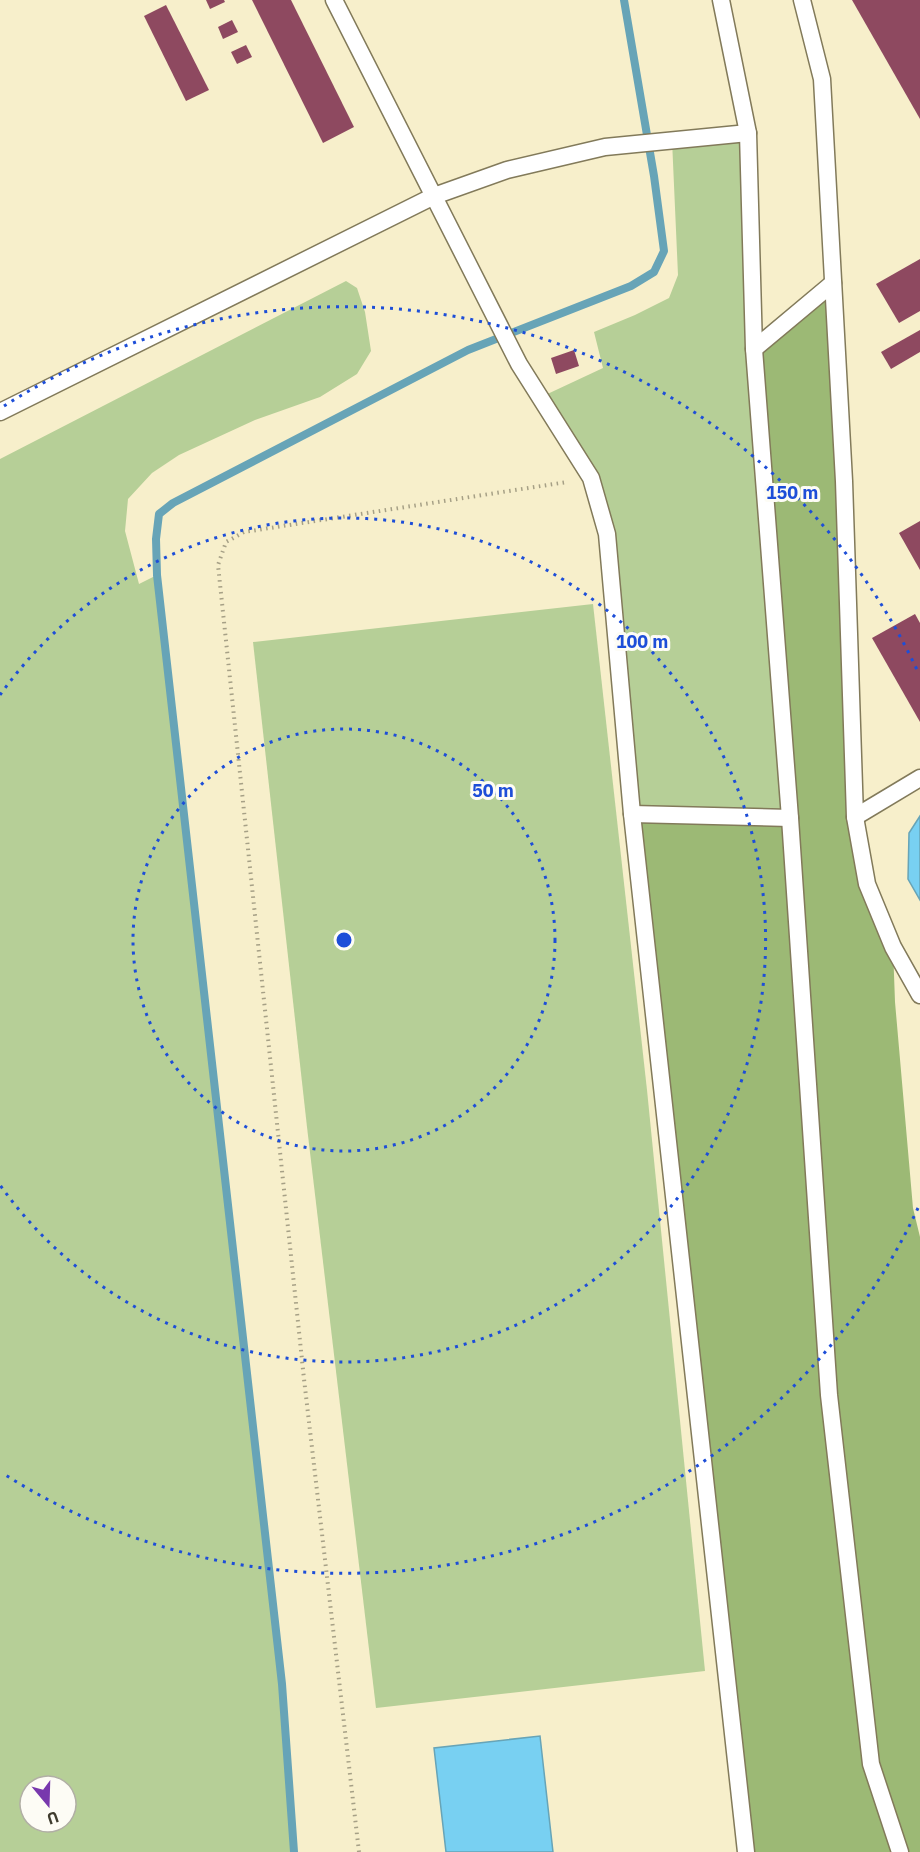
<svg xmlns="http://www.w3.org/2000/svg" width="920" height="1852" viewBox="0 0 920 1852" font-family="'IBM Plex Sans',sans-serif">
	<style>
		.green { fill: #b6cf97; fill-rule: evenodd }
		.forest { fill: #9cb975 }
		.water { fill: #78d0f2; stroke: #67a4b7; stroke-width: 1.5 }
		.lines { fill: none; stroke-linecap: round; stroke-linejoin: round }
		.stream { stroke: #67a4b7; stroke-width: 8 }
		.building { fill: #8e4960 }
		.lane-casing { stroke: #827a5a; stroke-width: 19 }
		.path { stroke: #a6a086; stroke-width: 4; stroke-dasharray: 1.5 4.5; stroke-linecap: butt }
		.lane { stroke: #fff; stroke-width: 16 }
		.ring { fill: none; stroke: #1d4ed8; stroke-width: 3; stroke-dasharray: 3 6 }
		.centre { fill: #1d4ed8; stroke: #fdfcf5; stroke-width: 3 }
		.ring-label { font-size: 18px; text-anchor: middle; font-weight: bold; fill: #1d4ed8; stroke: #fdfcf5; stroke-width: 6; stroke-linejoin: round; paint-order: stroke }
	</style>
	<rect width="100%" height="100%" fill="#f7efcb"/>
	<g class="green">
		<polygon points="748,133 790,818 632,814 607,534 591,478 541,397 603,368 594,332 635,315 669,298 678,275 672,140"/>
		<path d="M346,281L357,288L365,312L371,351L357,374L320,397L255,420L179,455L152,473L128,499L125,531L139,584L157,575L282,1684L294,1852H0V459ZM30,1786H66V1822H30Z"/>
		<polygon points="593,604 647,1090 705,1671 376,1708 307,1127 253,642"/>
	</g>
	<polygon class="forest" points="833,283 855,817 893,947 895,1002 913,1208 920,1237 920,1852 746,1852 632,814 790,818 754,349"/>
	<g class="water">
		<polygon points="920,816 920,900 908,879 909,833"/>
		<polygon points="540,1736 553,1852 446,1852 434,1748"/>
	</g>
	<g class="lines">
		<polyline class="stream" points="294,1852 282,1684 157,575 156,539 159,514 173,503 468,350 631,286 654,272 664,251 654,176 624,0"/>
	</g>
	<g class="building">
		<polygon points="206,0 224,0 225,2 210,9"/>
		<polygon points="252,0 291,0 354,127 323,143"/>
		<polygon points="852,0 920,0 920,119"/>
		<polygon points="166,5 209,90 186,101 144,16"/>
		<polygon points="232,20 238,32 223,39 218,27"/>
		<polygon points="246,45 252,57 237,64 231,52"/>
		<polygon points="920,259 920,311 899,323 876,284"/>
		<polygon points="920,330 920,352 891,369 881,352"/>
		<polygon points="574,350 579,366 556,374 551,358"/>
		<polygon points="920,521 920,570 899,533"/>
		<polygon points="915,614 920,623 920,722 872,638"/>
	</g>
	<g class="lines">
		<g class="lane-casing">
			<g id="lane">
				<polyline points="334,0 519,364 591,478 607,534 632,814 746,1852"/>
				<polyline points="721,0 748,133 754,349 790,818 829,1395 871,1764 900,1852"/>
				<polyline points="802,0 822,79 844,481 855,817 867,884 893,947 920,995"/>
				<polyline points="754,349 833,283"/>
				<polyline points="0,412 434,196 507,170 605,147 748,133"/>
				<polyline points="632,814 790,818"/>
				<polyline points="855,817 920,778"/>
			</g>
		</g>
		<polyline class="path" points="359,1852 304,1379 218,565 226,542 244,532 567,482"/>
		<use href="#lane" class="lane"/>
	</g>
	<g class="ring">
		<circle cx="344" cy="940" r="211"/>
		<path d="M0 695A422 422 0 1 1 0 1185"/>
		<path d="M918 1208A633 633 0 0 1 4 1474M4 406A633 633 0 0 1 918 672"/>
	</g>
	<circle cx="344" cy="940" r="9" class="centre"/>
	<g class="ring-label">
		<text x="792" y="499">150 m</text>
		<text x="642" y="648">100 m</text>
		<text x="493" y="797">50 m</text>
	</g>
	<g transform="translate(48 1804) rotate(161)"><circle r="28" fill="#fdfcf5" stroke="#b1afa5" stroke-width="1.5"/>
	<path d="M0-4.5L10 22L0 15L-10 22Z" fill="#7838ad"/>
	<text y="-9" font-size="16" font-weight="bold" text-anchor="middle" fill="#3f3c2e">U</text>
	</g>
</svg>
